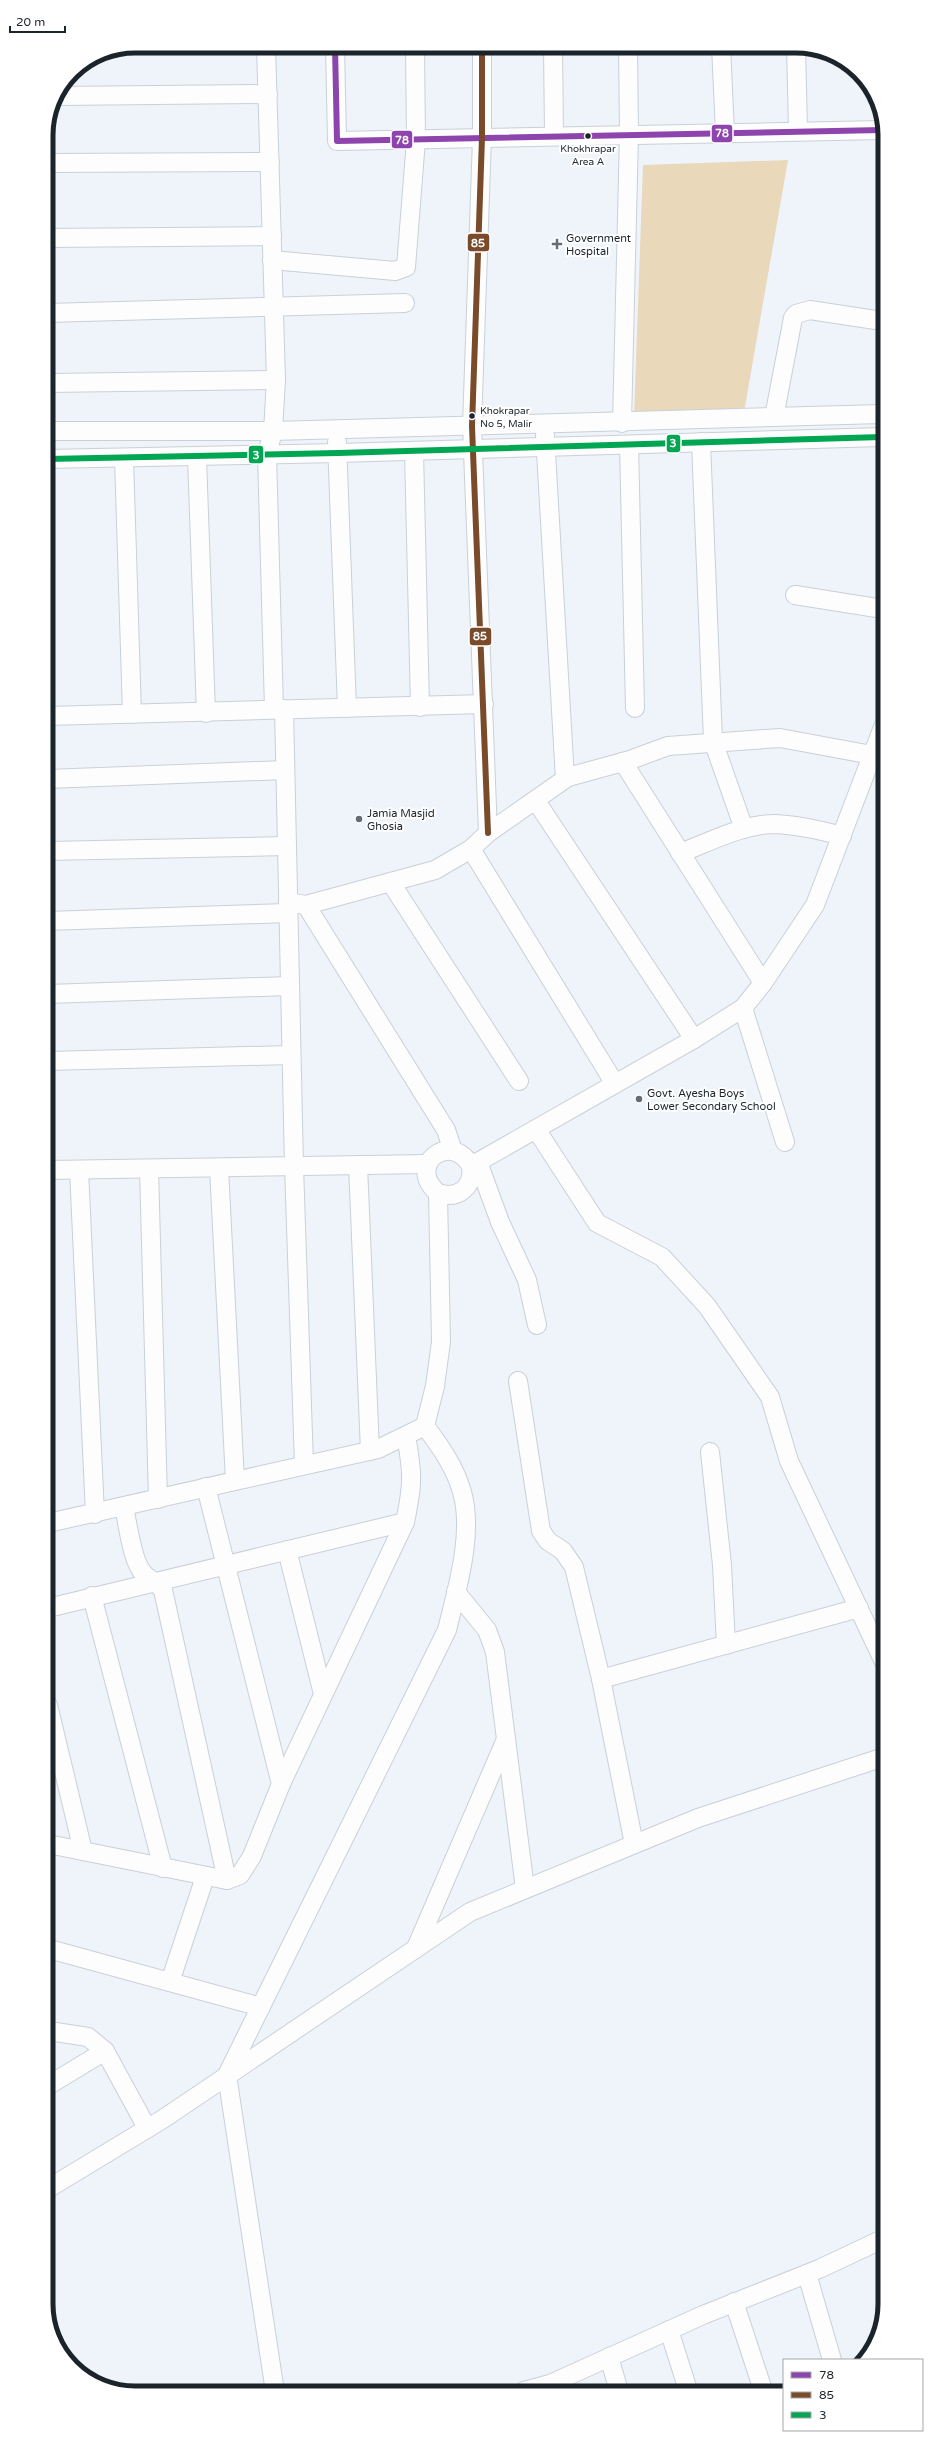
<svg xmlns="http://www.w3.org/2000/svg" width="931" height="2439" viewBox="0 0 931 2439" font-family="'Varela Round',sans-serif">
  <style>
    .green { fill: #e9d8ba }
    .lines { fill: none; stroke-linecap: round; stroke-linejoin: round }
    .minor-casing { stroke: #c9d0d7; stroke-width: 20 }
    .minor { stroke: #fdfdfe; stroke-width: 18 }
    .bus-1-casing { stroke: #fff; stroke-width: 9 }
    .bus-2-casing { stroke: #fff; stroke-width: 9 }
    .bus-3-casing { stroke: #fff; stroke-width: 9 }
    .bus-1 { stroke: #8e44ad; stroke-width: 6 }
    .bus-2 { stroke: #7a4b2a; stroke-width: 6 }
    .bus-3 { stroke: #00a651; stroke-width: 6 }
    .bus-dot { fill: #1b232b; stroke: #fff; stroke-width: 1.5 }
    .poi-dot { fill: #656c73; stroke: #fff; stroke-width: 1.5 }
    .labels { text-anchor: middle; stroke-width: 4; stroke-linejoin: round; paint-order: stroke }
    .bus-label { font-size: 10px; fill: #1b232b; stroke: #fff }
    .poi-label { font-size: 11px; fill: #1b232b; stroke: #fff; text-anchor: start }
    .rim { fill: none; stroke: #1b232b; stroke-width: 5 }
    .line-badge { stroke: #fff; stroke-width: 1.5 }
    .badge-label { font-size: 11px; text-anchor: middle; font-weight: bold; fill: #fff }
  </style>
  <rect width="100%" height="100%" fill="#eff4fa"/>
  <!-- green -->
  <polygon class="green" points="788,160 744,412 634,416 643,165"/>
  <g class="lines">
    <defs>
      <g id="minor">
        <polyline points="266,46 276,380 273,431 267,454 274,709"/>
        <polyline points="335,46 337,141 882,130"/>
        <polyline points="482,46 482,138 472,426 488,833"/>
        <polyline points="553,46 554,136"/>
        <polyline points="721,46 725,133"/>
        <polyline points="796,46 798,131"/>
        <polyline points="56,96 268,94"/>
        <polyline points="46,163 270,162"/>
        <polyline points="46,238 272,236"/>
        <polyline points="272,260 395,271 406,267 416,140 415,46"/>
        <polyline points="46,313 405,303"/>
        <polyline points="47,383 276,380"/>
        <polyline points="774,417 793,318 796,314 810,310 882,321"/>
        <polyline points="622,423 629,135 628,46"/>
        <polyline points="47,431 273,431 882,414"/>
        <polyline points="545,435 565,779"/>
        <polyline points="337,442 347,708"/>
        <polyline points="701,442 713,741 744,829"/>
        <polyline points="629,445 635,708"/>
        <polyline points="414,451 420,707"/>
        <polyline points="197,457 206,713"/>
        <polyline points="124,458 132,714"/>
        <polyline points="47,459 338,453 882,437"/>
        <polyline points="795,595 883,609"/>
        <polyline points="284,709 294,1166 304,1465"/>
        <polyline points="47,716 484,704"/>
        <polyline points="623,762 763,983"/>
        <polyline points="47,779 285,770"/>
        <polyline points="536,801 694,1039"/>
        <polyline points="471,849 615,1084"/>
        <polyline points="47,851 287,846"/>
        <path d="M680,853C710,842 743,824 775,824C798,825 820,830 842,836"/>
        <polyline points="391,883 519,1081"/>
        <polyline points="288,902 306,905 435,870 471,849 488,833 568,777 630,760 668,746 780,738 872,755"/>
        <polyline points="306,905 446,1130 453,1151"/>
        <polyline points="47,921 288,913"/>
        <polyline points="47,994 290,986"/>
        <polyline points="743,1008 785,1142"/>
        <polyline points="47,1061 291,1055"/>
        <polyline points="536,1129 597,1223 662,1257 707,1306 770,1397 789,1461 884,1662"/>
        <polyline points="478,1162 500,1222 527,1280 537,1325"/>
        <polyline points="358,1165 370,1451"/>
        <polyline points="471,1166 694,1039 743,1008 763,983 815,905 883,727"/>
        <polyline points="219,1168 235,1481"/>
        <polyline points="149,1169 158,1499"/>
        <polyline points="48,1170 428,1164"/>
        <polyline points="79,1170 95,1514"/>
        <polyline points="518,1381 541,1531 548,1541 563,1551 574,1567 601,1679 634,1844"/>
        <polyline points="710,1452 722,1565 726,1645"/>
        <polyline points="206,1487 281,1784"/>
        <path d="M124,1507C128,1524 132,1563 144,1574C150,1580 157,1583 163,1590L227,1880"/>
        <path d="M48,1523L378,1449L425,1426L435,1386L441,1342L438,1193C405,1165 451,1130 471,1166C474,1187 458,1200 438,1193"/>
        <polyline points="287,1550 323,1694"/>
        <polyline points="456,1592 487,1630 495,1652 525,1889"/>
        <polyline points="92,1596 163,1868"/>
        <polyline points="48,1608 405,1522"/>
        <polyline points="601,1679 859,1608"/>
        <polyline points="48,1705 83,1851"/>
        <path d="M48,1844L227,1880L240,1875L252,1856L281,1784L405,1522C413,1484 413,1473 406,1436"/>
        <polyline points="416,1948 506,1739"/>
        <polyline points="49,1949 261,2007"/>
        <polyline points="170,1982 205,1877"/>
        <polyline points="49,2031 88,2037 105,2051 147,2128"/>
        <polyline points="49,2085 105,2051"/>
        <polyline points="49,2188 163,2119 470,1912 698,1818 884,1757"/>
        <polyline points="807,2274 832,2360"/>
        <polyline points="734,2302 763,2390"/>
        <polyline points="669,2330 688,2390"/>
        <polyline points="609,2357 619,2391"/>
        <polyline points="524,2391 550,2384 703,2315 819,2269 885,2238"/>
        <path d="M275,2392L227,2075L447,1630C457,1589 474,1533 462,1492C455,1467 440,1446 425,1426"/>
      </g>
    </defs>
    <!-- minor casing -->
    <use href="#minor" class="minor-casing"/>
    <!-- minor -->
    <use href="#minor" class="minor"/>
    <defs>
      <polyline id="bus-1" points="335,46 337,141 882,130"/>
      <polyline id="bus-2" points="482,46 482,138 472,426 488,833"/>
      <polyline id="bus-3" points="47,459 338,453 882,437"/>
    </defs>
    <!-- bus-1 casing -->
    <use href="#bus-1" class="bus-1-casing"/>
    <!-- bus-2 casing -->
    <use href="#bus-2" class="bus-2-casing"/>
    <!-- bus-3 casing -->
    <use href="#bus-3" class="bus-3-casing"/>
    <!-- bus-1 -->
    <use href="#bus-1" class="bus-1"/>
    <!-- bus-2 -->
    <use href="#bus-2" class="bus-2"/>
    <!-- bus-3 -->
    <use href="#bus-3" class="bus-3"/>
  </g>
  <!-- markers -->
  <g class="bus-dot">
    <circle cx="588" cy="136" r="3.5"/>
    <circle cx="472" cy="416" r="3.5"/>
  </g>
  <g class="poi-dot">
    <path d="M555 238h4v4h4v4h-4v4h-4v-4h-4v-4h4z"/>
    <circle cx="359" cy="819" r="4"/>
    <circle cx="639" cy="1099" r="4"/>
  </g>
  <g class="labels">
    <!-- bus labels -->
    <g class="bus-label">
      <text x="588" y="152">Khokhrapar<tspan x="588" dy="13">Area A</tspan></text>
      <text x="480" y="414" text-anchor="start">Khokrapar<tspan x="480" dy="13">No 5, Malir</tspan></text>
    </g>
    <!-- poi labels -->
    <g class="poi-label">
      <text x="566" y="242">Government<tspan x="566" dy="13">Hospital</tspan></text>
      <text x="367" y="817">Jamia Masjid<tspan x="367" dy="13">Ghosia</tspan></text>
      <text x="647" y="1097">Govt. Ayesha Boys<tspan x="647" dy="13">Lower Secondary School</tspan></text>
    </g>
  </g>
  <!-- crop -->
  <path d="M0 0H931V2439H0ZM135 53H796A82 82 0 0 1 878 135V2304A82 82 0 0 1 796 2386H135A82 82 0 0 1 53 2304V135A82 82 0 0 1 135 53Z" fill="#fff" fill-rule="evenodd"/>
  <path class="rim" d="M135 53H796A82 82 0 0 1 878 135V2304A82 82 0 0 1 796 2386H135A82 82 0 0 1 53 2304V135A82 82 0 0 1 135 53Z"/>
  <g class="line-badge">
    <rect x="711" y="124" width="22" height="19" rx="4" fill="#8e44ad"/>
    <rect x="391" y="130" width="22" height="19" rx="4" fill="#8e44ad"/>
    <rect x="467" y="233" width="23" height="19" rx="4" fill="#7a4b2a"/>
    <rect x="666" y="434" width="15" height="19" rx="4" fill="#00a651"/>
    <rect x="248" y="445" width="16" height="19" rx="4" fill="#00a651"/>
    <rect x="469" y="627" width="23" height="19" rx="4" fill="#7a4b2a"/>
  </g>
  <g class="badge-label">
    <text x="722" y="137">78</text>
    <text x="402" y="144">78</text>
    <text x="478" y="247">85</text>
    <text x="673" y="447">3</text>
    <text x="256" y="459">3</text>
    <text x="480" y="640">85</text>
  </g>
  <!-- legend -->
  <rect x="783" y="2359" width="140" height="72" fill="#ffffff" stroke="#a4a7aa"/>
  <rect x="791" y="2372" width="20" height="6" fill="#8e44ad" stroke="#a4a7aa"/>
  <text x="819" y="2379" font-size="12" fill="#1b232b">78</text>
  <rect x="791" y="2392" width="20" height="6" fill="#7a4b2a" stroke="#a4a7aa"/>
  <text x="819" y="2399" font-size="12" fill="#1b232b">85</text>
  <rect x="791" y="2412" width="20" height="6" fill="#00a651" stroke="#a4a7aa"/>
  <text x="819" y="2419" font-size="12" fill="#1b232b">3</text>
  <!-- scale -->
  <path d="M10 26v6h55v-6" fill="none" stroke="#1b232b" stroke-width="2"/>
  <text x="16" y="26" font-size="12" fill="#1b232b" stroke="#ffffff" stroke-width="3" paint-order="stroke">20 m</text>
</svg>
